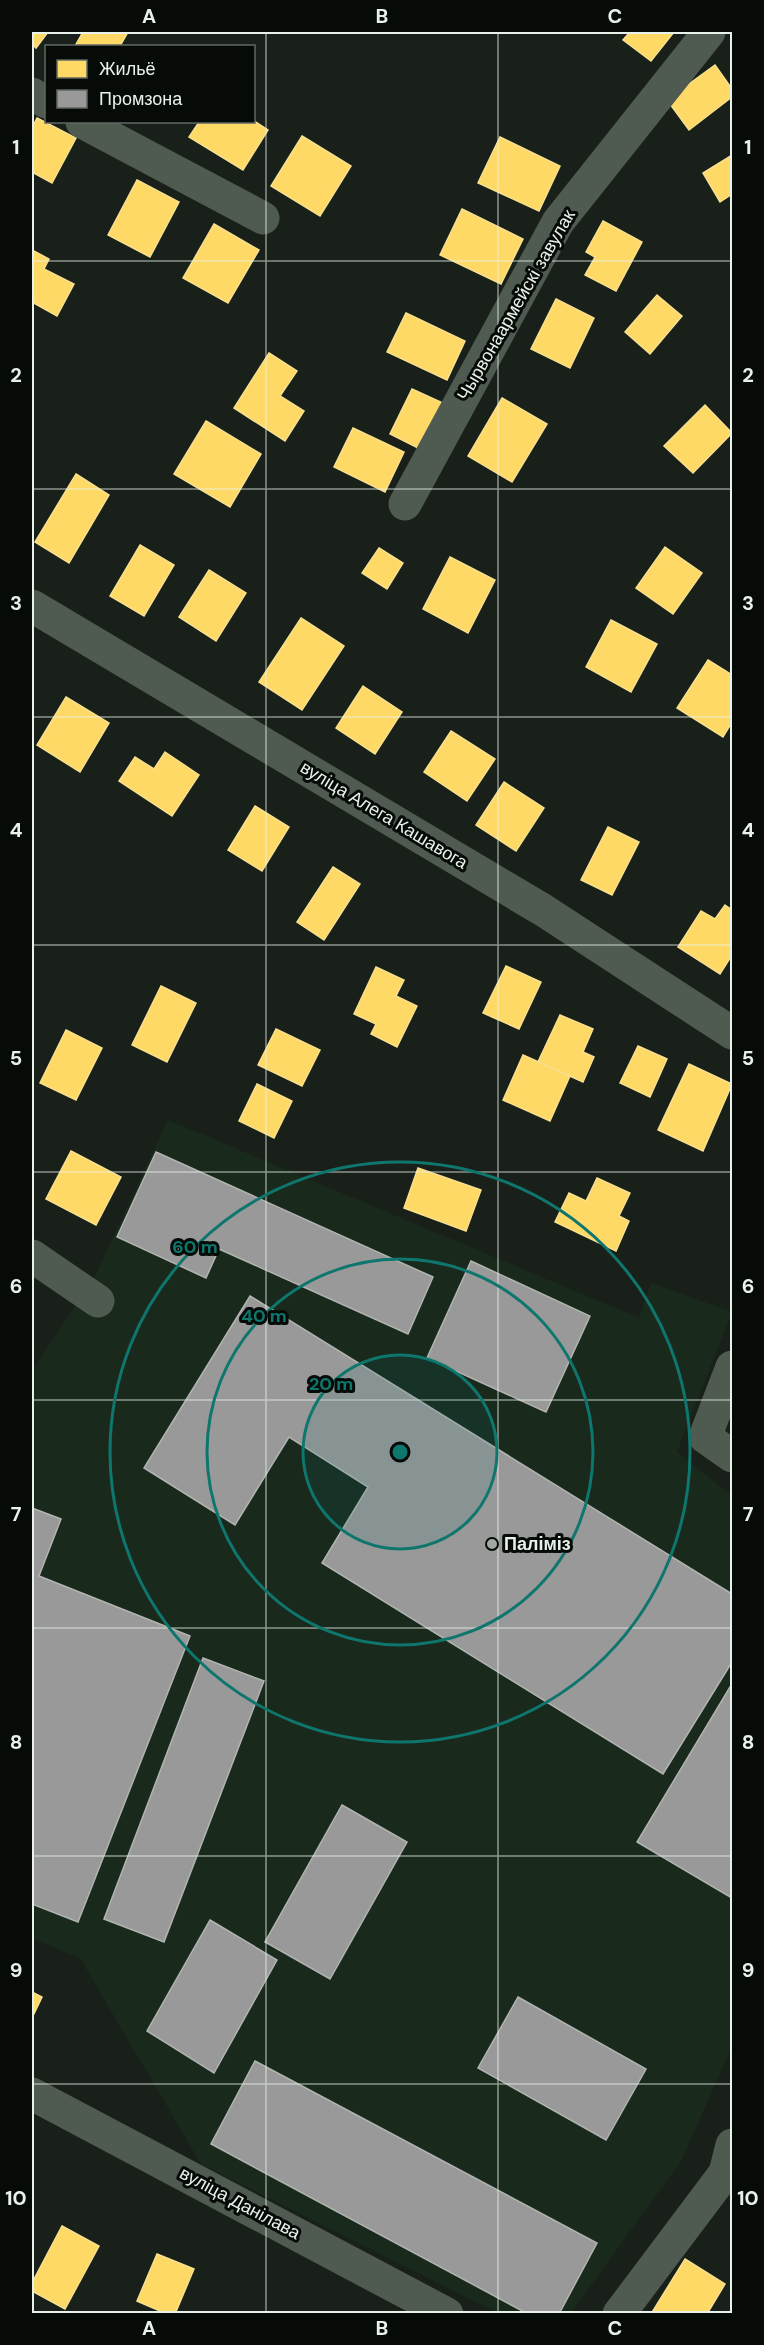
<svg xmlns="http://www.w3.org/2000/svg" width="764" height="2345" viewBox="0 0 764 2345" font-family="'DM Sans',sans-serif">
  <style>
    .built { fill: #192a1d }
    .homes { fill: #ffd966; stroke: #f8e08e; stroke-width: 1.5 }
    .industry { fill: #999; stroke: #b1b4b1; stroke-width: 1.5 }
    .lines { fill: none; stroke-linecap: round; stroke-linejoin: round }
    .minor { stroke: #4f5a50; stroke-width: 33 }
    .grid { fill: none; stroke: #e9f2ea; stroke-width: 1.5; stroke-opacity: 0.55 }
    .ring { fill: none; stroke: #0f766e; stroke-width: 3 }
    .poi-dot { fill: #a0a8a1; stroke: #060b07; stroke-width: 2 }
    .labels { text-anchor: middle; stroke-width: 6; stroke-linejoin: round; paint-order: stroke }
    .street-label { font-size: 18px; fill: #e9f2ea; stroke: #060b07 }
    .poi-label { font-size: 18px; font-weight: bold; fill: #e9f2ea; stroke: #060b07; text-anchor: start }
    .centre { fill: #0f766e; stroke: #060b07; stroke-width: 3 }
    .ring-label { font-size: 18px; text-anchor: middle; font-weight: bold; fill: #0f766e; stroke: #060b07; stroke-width: 6; stroke-linejoin: round; paint-order: stroke }
    .neatline { fill: none; stroke: #e9f2ea; stroke-width: 2 }
    .grid-label { font-size: 20px; text-anchor: middle; font-weight: bold; fill: #e9f2ea }
  </style>
  <rect width="100%" height="100%" fill="#19201a"/>
  <!-- built -->
  <polygon class="built" points="168,1120 639,1318 651,1283 732,1312 677,1452 732,1496 732,2047 681,2161 571,2313 498,2313 201,2164 80,1958 32,1938 32,1371 95,1276"/>
  <!-- homes -->
  <g class="homes">
    <polygon points="32,32 48,32 36,48 32,44"/>
    <polygon points="83,32 128,32 120,46 75,46"/>
    <polygon points="630,32 674,32 651,61 623,40"/>
    <polygon points="715,65 732,89 732,97 689,130 667,100"/>
    <polygon points="37,118 76,138 52,183 32,172 32,128"/>
    <polygon points="254,121 268,130 243,170 189,137 199,122"/>
    <polygon points="302,136 351,166 320,216 271,186"/>
    <polygon points="500,137 560,166 539,211 478,183"/>
    <polygon points="732,155 732,194 720,202 703,173"/>
    <polygon points="137,180 179,202 150,257 108,235"/>
    <polygon points="462,209 523,239 501,284 440,255"/>
    <polygon points="603,221 642,242 616,291 585,275 595,257 586,252"/>
    <polygon points="214,224 259,250 228,303 183,278"/>
    <polygon points="32,250 49,259 44,269 74,284 57,316 32,302"/>
    <polygon points="657,295 682,316 650,354 625,332"/>
    <polygon points="556,299 594,318 570,368 531,349"/>
    <polygon points="406,313 465,341 447,380 387,352"/>
    <polygon points="269,353 297,371 280,396 304,411 285,441 234,408"/>
    <polygon points="412,389 443,403 420,449 390,434"/>
    <polygon points="502,398 547,424 512,482 468,456"/>
    <polygon points="705,405 732,433 693,473 664,446"/>
    <polygon points="206,421 261,454 230,507 174,474"/>
    <polygon points="353,428 404,452 385,492 334,467"/>
    <polygon points="76,474 109,495 69,563 35,542"/>
    <polygon points="140,545 174,565 144,616 110,596"/>
    <polygon points="665,547 702,573 673,614 636,588"/>
    <polygon points="379,548 403,563 387,589 362,573"/>
    <polygon points="450,557 495,580 468,633 423,609"/>
    <polygon points="209,570 246,593 216,641 179,617"/>
    <polygon points="301,618 344,646 302,710 259,682"/>
    <polygon points="611,620 657,644 631,692 586,667"/>
    <polygon points="708,660 732,675 732,722 723,737 677,708"/>
    <polygon points="363,686 402,712 375,754 336,728"/>
    <polygon points="66,697 109,723 80,772 37,745"/>
    <polygon points="451,731 495,759 467,801 424,772"/>
    <polygon points="165,752 199,775 172,816 119,781 135,757 154,769"/>
    <polygon points="504,782 544,808 516,851 476,825"/>
    <polygon points="255,806 289,827 262,871 228,850"/>
    <polygon points="608,827 639,842 612,895 581,880"/>
    <polygon points="333,867 360,884 324,940 297,922"/>
    <polygon points="725,905 732,910 732,955 720,974 678,947 701,911 715,919"/>
    <polygon points="506,966 541,982 519,1029 483,1013"/>
    <polygon points="376,967 404,980 396,996 417,1006 397,1047 371,1034 376,1024 354,1014"/>
    <polygon points="161,986 196,1003 167,1062 132,1045"/>
    <polygon points="560,1015 593,1029 583,1052 594,1057 583,1082 538,1062"/>
    <polygon points="276,1029 320,1050 302,1086 258,1065"/>
    <polygon points="66,1030 102,1048 76,1100 40,1083"/>
    <polygon points="638,1046 667,1059 650,1097 620,1083"/>
    <polygon points="523,1055 570,1076 550,1121 503,1100"/>
    <polygon points="689,1064 732,1084 703,1151 658,1130"/>
    <polygon points="257,1084 292,1101 274,1138 239,1121"/>
    <polygon points="71,1151 121,1177 96,1225 46,1199"/>
    <polygon points="418,1168 481,1190 466,1231 404,1208"/>
    <polygon points="597,1178 630,1193 619,1216 629,1221 616,1251 555,1222 569,1193 586,1201"/>
    <polygon points="32,1992 42,1997 32,2018"/>
    <polygon points="62,2226 99,2246 65,2309 32,2291 32,2283"/>
    <polygon points="157,2254 194,2269 175,2314 167,2314 137,2301"/>
    <polygon points="685,2259 725,2284 707,2314 651,2314"/>
  </g>
  <!-- industry -->
  <g class="industry">
    <polygon points="156,1152 433,1277 408,1334 219,1249 206,1278 117,1237"/>
    <polygon points="471,1261 590,1316 546,1412 427,1358"/>
    <polygon points="250,1296 732,1594 732,1662 663,1774 322,1563 368,1487 289,1437 235,1525 144,1468"/>
    <polygon points="32,1508 61,1519 39,1576 190,1636 78,1922 32,1904"/>
    <polygon points="203,1658 264,1681 164,1942 104,1919"/>
    <polygon points="730,1687 732,1688 732,1892 730,1897 637,1842"/>
    <polygon points="342,1805 407,1842 330,1979 265,1942"/>
    <polygon points="210,1920 277,1960 214,2073 147,2031"/>
    <polygon points="518,1997 646,2069 606,2140 478,2068"/>
    <polygon points="255,2061 597,2243 559,2314 528,2314 211,2144"/>
  </g>
  <g class="lines">
    <!-- minor -->
    <g class="minor">
      <polyline points="32,94 46,102"/>
      <polyline points="82,122 263,218"/>
      <polyline points="405,504 558,222 709,32"/>
      <polyline points="32,606 543,910 732,1033"/>
      <polyline points="32,1256 98,1301"/>
      <polyline points="732,1367 705,1437 732,1456"/>
      <polyline points="32,2094 447,2314"/>
      <polyline points="619,2314 725,2173 732,2145"/>
    </g>
  </g>
  <!-- grid -->
  <path class="grid" d="M266,32V2314M498,32V2314M32,261H732M32,489H732M32,717H732M32,945H732M32,1172H732M32,1400H732M32,1628H732M32,1856H732M32,2084H732"/>
  <!-- distance rings -->
  <circle cx="400" cy="1452" r="97" fill="#0f766e" fill-opacity=".12"/>
  <g class="ring">
    <circle cx="400" cy="1452" r="97"/>
    <circle cx="400" cy="1452" r="193"/>
    <circle cx="400" cy="1452" r="290"/>
  </g>
  <!-- markers -->
  <circle class="poi-dot" cx="492" cy="1544" r="6"/>
  <g class="labels">
    <!-- street labels -->
    <g class="street-label">
      <text transform="translate(516 305) rotate(-60)" y="6">Чырвонаармейскі завулак</text>
      <text transform="translate(384 815) rotate(31)" y="6">вуліца Алега Кашавога</text>
      <text transform="translate(240 2203) rotate(28)" y="6">вуліца Данілава</text>
    </g>
    <!-- poi labels -->
    <g class="poi-label">
      <text x="504" y="1550">Паліміз</text>
    </g>
  </g>
  <circle cx="400" cy="1452" r="9" class="centre"/>
  <g class="ring-label">
    <text x="195" y="1253">60 m</text>
    <text x="264" y="1322">40 m</text>
    <text x="331" y="1390">20 m</text>
  </g>
  <!-- border -->
  <rect width="764" height="2345" fill="none" stroke="#060b07" stroke-width="66"/>
  <!-- legend -->
  <rect x="45" y="45" width="210" height="78" fill="#060b07" stroke="#616762" stroke-width="1.5"/>
  <rect x="57" y="60" width="30" height="18" fill="#ffd966" stroke="#616762" stroke-width="1.5"/>
  <text x="99" y="75" font-size="18" fill="#e9f2ea">Жильё</text>
  <rect x="57" y="90" width="30" height="18" fill="#999999" stroke="#616762" stroke-width="1.5"/>
  <text x="99" y="105" font-size="18" fill="#e9f2ea">Промзона</text>
  <rect x="33" y="33" width="698" height="2279" class="neatline"/>
  <g class="grid-label">
    <text x="149" y="23">A</text>
    <text x="382" y="23">B</text>
    <text x="615" y="23">C</text>
    <text x="16" y="154">1</text>
    <text x="748" y="154">1</text>
    <text x="16" y="382">2</text>
    <text x="748" y="382">2</text>
    <text x="16" y="610">3</text>
    <text x="748" y="610">3</text>
    <text x="16" y="837">4</text>
    <text x="748" y="837">4</text>
    <text x="16" y="1065">5</text>
    <text x="748" y="1065">5</text>
    <text x="16" y="1293">6</text>
    <text x="748" y="1293">6</text>
    <text x="16" y="1521">7</text>
    <text x="748" y="1521">7</text>
    <text x="16" y="1749">8</text>
    <text x="748" y="1749">8</text>
    <text x="16" y="1977">9</text>
    <text x="748" y="1977">9</text>
    <text x="16" y="2205">10</text>
    <text x="748" y="2205">10</text>
    <text x="149" y="2335">A</text>
    <text x="382" y="2335">B</text>
    <text x="615" y="2335">C</text>
  </g>
</svg>
